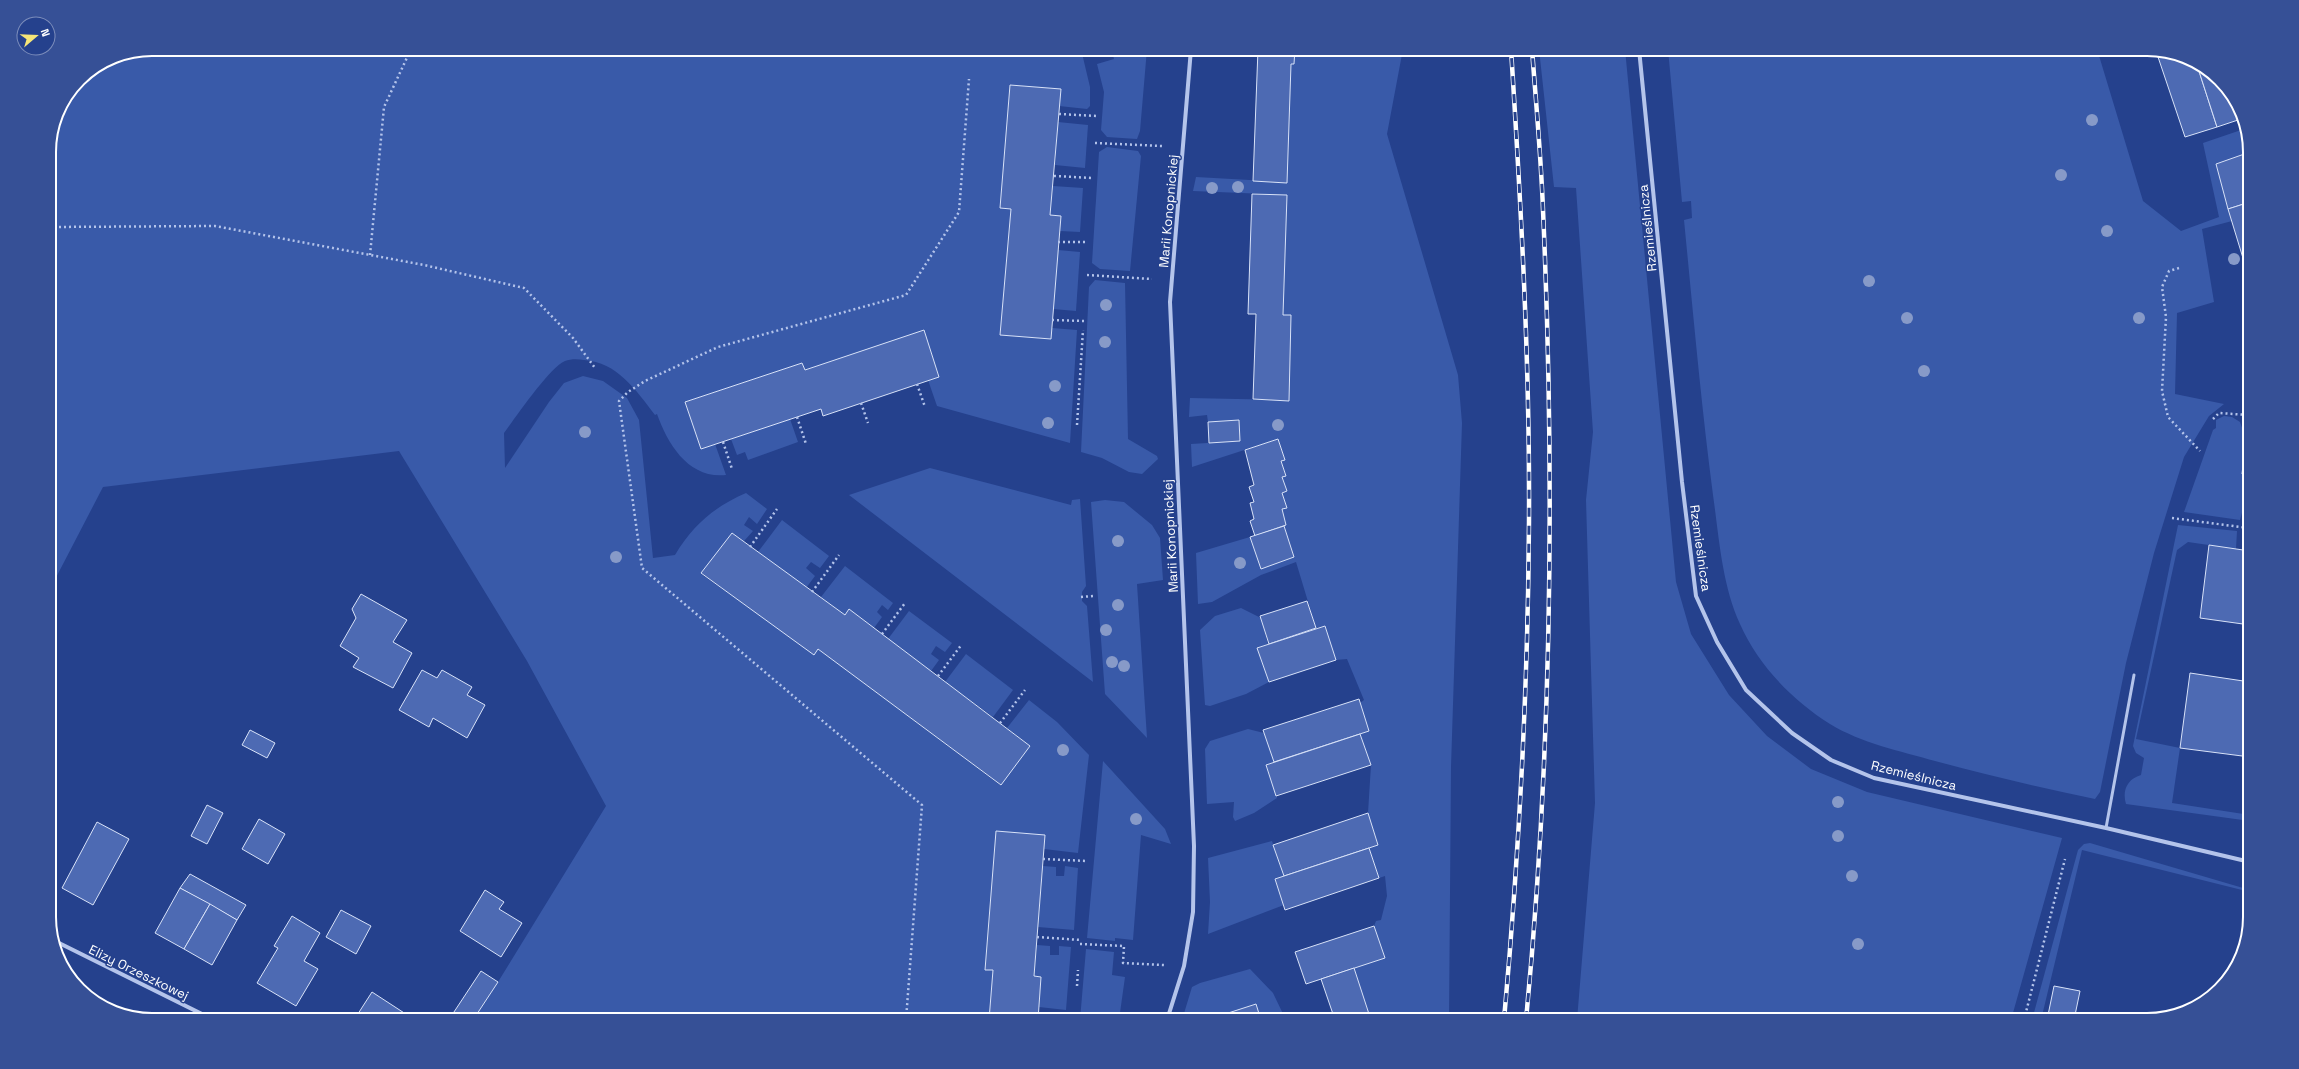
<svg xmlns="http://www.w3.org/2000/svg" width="2299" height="1069" viewBox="0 0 2299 1069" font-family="'Space Grotesk',sans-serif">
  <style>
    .green { fill: #395aa9 }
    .building { fill: #4d6ab3; stroke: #d8e2f8 }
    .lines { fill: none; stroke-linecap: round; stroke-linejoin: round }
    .path { stroke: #b4c4eb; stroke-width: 2.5; stroke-dasharray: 2 3; stroke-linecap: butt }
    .lane { stroke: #b4c4eb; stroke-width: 3 }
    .street { stroke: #b4c4eb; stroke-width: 4 }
    .rail-casing { stroke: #fff; stroke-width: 4.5 }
    .rail { stroke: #25418d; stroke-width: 3; stroke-dasharray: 9; stroke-linecap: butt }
    .tree { fill: #879ac8 }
    .labels { text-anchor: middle; stroke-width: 3; stroke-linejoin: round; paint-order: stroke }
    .street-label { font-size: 13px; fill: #fff; stroke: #25418d }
    .rim { fill: none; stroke: #fff; stroke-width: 2 }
  </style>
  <rect width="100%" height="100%" fill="#25418d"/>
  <!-- green -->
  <g class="green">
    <path d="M152,49H1081L1090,87V106L1087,109L1059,106L1060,89L1010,85L1000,208L1011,209L1000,335L1050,339L1052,328L1077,330L1070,443L937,406L928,380L939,376L924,331L805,370L802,363L685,402L701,449L715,444L726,475C689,479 668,445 657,414L655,415C636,390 617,362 584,360C578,359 570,359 565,361C549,368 516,417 504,433L505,468L549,402L564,383L583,376L603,381L627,398L639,420L653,558L675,555C693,525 714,507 746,493L767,509L757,524L749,517L744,525L753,531L744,541L732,533L701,574L814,654L818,649L1000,785L1030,746L1007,728L1029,700L1057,722L1089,755L1078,853L1044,849L1045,836L996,831L985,969L993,970L989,1020H516L507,1014L502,1020H473L498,982L606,806L527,661L399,451L103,487L49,591V145L59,106L79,79L113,57Z"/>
    <polygon points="1111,49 1147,49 1140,131 1137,139 1107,137 1101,130 1104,92 1097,64 1114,59"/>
    <polygon points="1295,49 1403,49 1387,134 1458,375 1462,423 1451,767 1449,1020 1363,1020 1362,1016 1369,1014 1354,968 1385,958 1374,926 1376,921 1381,920 1387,896 1385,876 1379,878 1369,848 1378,844 1368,813 1371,765 1360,734 1369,731 1360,703 1364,700 1347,659 1336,660 1325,626 1316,628 1296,562 1261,575 1212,602 1198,604 1196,553 1250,537 1261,568 1294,557 1284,526 1286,525 1282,509 1287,508 1282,493 1287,491 1282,477 1286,475 1281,461 1285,460 1278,439 1192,467 1191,444 1240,441 1239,420 1208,422 1207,415 1189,417 1190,398 1289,400 1291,315 1283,315 1287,195 1193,191 1196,177 1287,182 1291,64 1294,64"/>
    <polygon points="1539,49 1625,49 1676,582 1691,634 1729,695 1767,736 1811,769 1867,792 2062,838 2011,1020 1577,1020 1595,803 1586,500 1593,432 1576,188 1554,187"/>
    <path d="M1668,49H2097L2143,201L2181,231L2219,217L2203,143L2244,129L2250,152L2216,164L2232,221L2202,229L2214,302L2177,313L2175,394L2224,404L2209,416L2184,457L2154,553L2126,663L2100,792L2095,799C2041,788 1988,775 1935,761C1900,751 1861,743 1830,724C1792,700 1758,665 1740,624C1722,585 1719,537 1713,495C1701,403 1693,312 1684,220L1692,218L1691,201L1682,202Z"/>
    <polygon points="1058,122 1088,125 1085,168 1055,165"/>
    <polygon points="1107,147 1138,151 1141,156 1130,271 1100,269 1092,263 1099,152"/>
    <polygon points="1053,186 1083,188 1080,232 1060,231 1061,216 1050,215"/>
    <polygon points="1058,250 1080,252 1076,311 1053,309"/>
    <polygon points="1095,280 1125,283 1128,439 1157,456 1158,459 1142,474 1129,472 1102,458 1081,452 1089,287"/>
    <polygon points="2224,416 2232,417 2240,422 2246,439 2242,473 2250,479 2250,483 2240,520 2184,512 2213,430 2216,428 2216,420"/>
    <polygon points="790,419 798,442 748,460 745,452 737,455 731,439"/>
    <polygon points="930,468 1071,505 1072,500 1080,499 1086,586 1082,592 1082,601 1087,606 1093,682 849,495"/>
    <polygon points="1105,500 1124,502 1152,525 1160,538 1163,580 1137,584 1147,738 1105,694 1091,502"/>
    <polygon points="782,520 829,556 820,568 811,562 806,568 815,576 806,588 758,552"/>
    <path d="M2178,525L2237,531L2236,549L2188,542L2177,550L2136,739L2180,748L2172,803L2250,815V821L2126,804C2122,791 2127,779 2141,775L2144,758L2136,753L2133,746Z"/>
    <polygon points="845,566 893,603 888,610 882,605 877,612 882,617 874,628 849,609 845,615 821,597"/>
    <polygon points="1241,608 1261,618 1268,644 1257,648 1269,682 1246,694 1210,706 1205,705 1200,630 1215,616"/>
    <polygon points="909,611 952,643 945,652 936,646 931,654 939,660 931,671 888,639"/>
    <polygon points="966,654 1013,690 993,717 945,682"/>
    <polygon points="1248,729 1264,733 1274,762 1266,766 1277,798 1254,813 1235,821 1233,817 1234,802 1207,804 1205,749 1210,741"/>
    <polygon points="1103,761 1165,829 1171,844 1141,835 1133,940 1115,938 1115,941 1087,938"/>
    <polygon points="1272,841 1284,876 1275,880 1284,905 1208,934 1210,902 1208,858"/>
    <polygon points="2090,843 2250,890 2250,892 2082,850 2041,1020 2032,1020 2078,850 2084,844"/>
    <polygon points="1043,866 1056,867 1056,876 1064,876 1065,866 1078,868 1074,930 1038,927"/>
    <polygon points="1037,945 1050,946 1050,955 1059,955 1059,946 1071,947 1066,1010 1039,1007 1041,977 1034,976"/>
    <polygon points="1086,949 1114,952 1112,975 1125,977 1119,1020 1080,1020"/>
    <polygon points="1250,969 1273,993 1286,1020 1261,1020 1255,1004 1209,1020 1182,1020 1192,987 1200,983"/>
  </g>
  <!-- building -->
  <g class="building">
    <polygon points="1258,49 1295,49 1294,64 1291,64 1287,183 1253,181"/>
    <polygon points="2156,51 2187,57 2197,65 2217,127 2185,137"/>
    <polygon points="2197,65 2233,94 2241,119 2217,127"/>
    <polygon points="1010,85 1061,89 1050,215 1061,216 1051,339 1000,335 1011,209 1000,208"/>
    <polygon points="2250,152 2250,202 2228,209 2216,164"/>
    <polygon points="1252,194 1287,195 1283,315 1291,315 1289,401 1253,399 1256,314 1248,314"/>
    <polygon points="2250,202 2250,281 2228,209"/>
    <polygon points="924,330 939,377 823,416 821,409 701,449 685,402 802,363 805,370"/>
    <polygon points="1239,420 1240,441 1209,443 1208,422"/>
    <polygon points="2250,435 2250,479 2242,474 2246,439"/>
    <polygon points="1278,439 1285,460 1281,461 1286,476 1282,477 1287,491 1282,493 1287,508 1282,509 1286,525 1255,536 1250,521 1254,519 1250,503 1254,502 1249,487 1254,485 1245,450"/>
    <polygon points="1284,526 1294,557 1261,569 1250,537"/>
    <polygon points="732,533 845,615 849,609 1030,746 1001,785 818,649 814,655 701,573"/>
    <polygon points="2209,545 2250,551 2250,625 2200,618"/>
    <polygon points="361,594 407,620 393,642 412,653 393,688 353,667 359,658 340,646 356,618 352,609"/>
    <polygon points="1307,601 1316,628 1269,644 1260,616"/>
    <polygon points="1325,626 1336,660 1269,682 1257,648"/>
    <polygon points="422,670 437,678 442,670 472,687 467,695 485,705 467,738 433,718 429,727 399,710"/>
    <polygon points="2190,673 2250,682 2250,757 2180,748"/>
    <polygon points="1359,699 1369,731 1274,762 1263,730"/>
    <polygon points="250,730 275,743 267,758 242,745"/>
    <polygon points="1360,734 1371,765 1276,796 1266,765"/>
    <polygon points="207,805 223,813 207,844 191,836"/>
    <polygon points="1368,813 1378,845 1284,876 1273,845"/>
    <polygon points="259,819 285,834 268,864 242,849"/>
    <polygon points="97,822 129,839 93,905 62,888"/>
    <polygon points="996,831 1045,835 1034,976 1041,977 1038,1020 989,1020 993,970 985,970"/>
    <polygon points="1369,848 1379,878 1285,910 1275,879"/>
    <polygon points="190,874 246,905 237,920 180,888"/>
    <polygon points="180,888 210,904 184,949 155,933"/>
    <polygon points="485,890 504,902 499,909 522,923 501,957 460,931"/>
    <polygon points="210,904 237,920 212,965 184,949"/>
    <polygon points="341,910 371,926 356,954 326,937"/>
    <polygon points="292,916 320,933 304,961 318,969 296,1006 257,983 278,948 274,946"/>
    <polygon points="1374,926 1385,958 1306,984 1295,952"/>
    <polygon points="1354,968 1369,1014 1351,1020 1335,1020 1321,979"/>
    <polygon points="481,971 498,982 473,1020 454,1020 450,1018"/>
    <polygon points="2054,986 2080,991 2074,1020 2047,1020"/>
    <polygon points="372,992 415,1020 354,1020"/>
    <polygon points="1256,1004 1261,1020 1224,1020 1222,1015"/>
    <polygon points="507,1014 516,1020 502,1020"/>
  </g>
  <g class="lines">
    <!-- path -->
    <g class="path">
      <polyline points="1059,114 1097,116"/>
      <polyline points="1095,143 1162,146"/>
      <polyline points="1054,176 1093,178"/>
      <polyline points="49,227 215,226 424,265 524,288 573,338 595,368"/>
      <polyline points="1058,242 1088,242"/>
      <polyline points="370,255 384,107 411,49"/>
      <polyline points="2179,268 2169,271 2162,287 2166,317 2162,391 2168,417 2200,451"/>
      <polyline points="1087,275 1152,279"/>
      <polyline points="1052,320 1084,321"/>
      <polyline points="917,384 925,407"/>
      <polyline points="861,403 868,423"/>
      <polyline points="797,417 806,444"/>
      <polyline points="2213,419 2219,413 2248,415 2250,414"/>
      <polyline points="1077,425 1083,330"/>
      <polyline points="723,442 732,469"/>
      <polyline points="2172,518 2248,528"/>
      <polyline points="750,547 777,509"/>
      <polyline points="812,592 839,555"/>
      <polyline points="1081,597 1093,596"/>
      <polyline points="882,634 905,603"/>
      <polyline points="938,676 962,644"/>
      <polyline points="1000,723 1025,690"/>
      <polyline points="1043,859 1087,861"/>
      <polyline points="1037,937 1081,940"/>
      <polyline points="1080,944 1124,946 1123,963 1164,965"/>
      <polyline points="1077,986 1078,970"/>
      <polyline points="1038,1017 1075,1018"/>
      <polyline points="906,1020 922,805 642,568 619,401 628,392 645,381 718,347 906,295 959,212 969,79"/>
      <polyline points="2024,1020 2065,859"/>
    </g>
    <!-- lane -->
    <polyline class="lane" points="2106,828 2134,675"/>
    <!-- street -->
    <g class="street">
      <polyline points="1639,49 1682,482 1696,596 1717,642 1746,690 1792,733 1831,760 1874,778 2106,828 2250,862"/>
      <polyline points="55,941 214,1020"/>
      <polyline points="1167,1020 1184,966 1193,912 1194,846 1170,302 1191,49"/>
    </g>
    <defs>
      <g id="rail">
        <path d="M1504,1020C1519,854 1528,689 1529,522C1530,365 1521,206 1511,49"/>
        <path d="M1526,1020C1552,751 1555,480 1543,210C1541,156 1536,103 1532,49"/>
      </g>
    </defs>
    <!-- rail casing -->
    <use href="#rail" class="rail-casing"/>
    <!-- rail -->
    <use href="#rail" class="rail"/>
  </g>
  <!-- trees -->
  <g class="tree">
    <circle cx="2092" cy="120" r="6"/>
    <circle cx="2061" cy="175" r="6"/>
    <circle cx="1238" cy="187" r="6"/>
    <circle cx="1212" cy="188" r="6"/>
    <circle cx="2107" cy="231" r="6"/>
    <circle cx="2234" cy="259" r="6"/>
    <circle cx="1869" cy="281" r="6"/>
    <circle cx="1106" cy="305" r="6"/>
    <circle cx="1907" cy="318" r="6"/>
    <circle cx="2139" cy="318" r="6"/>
    <circle cx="1105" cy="342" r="6"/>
    <circle cx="1924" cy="371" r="6"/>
    <circle cx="1055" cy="386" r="6"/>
    <circle cx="1048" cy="423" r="6"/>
    <circle cx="1278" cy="425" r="6"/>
    <circle cx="585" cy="432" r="6"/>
    <circle cx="1118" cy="541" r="6"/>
    <circle cx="616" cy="557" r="6"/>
    <circle cx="1240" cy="563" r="6"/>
    <circle cx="1118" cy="605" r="6"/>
    <circle cx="1106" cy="630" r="6"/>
    <circle cx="1112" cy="662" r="6"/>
    <circle cx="1124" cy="666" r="6"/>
    <circle cx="1063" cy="750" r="6"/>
    <circle cx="1838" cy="802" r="6"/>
    <circle cx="1136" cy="819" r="6"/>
    <circle cx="1838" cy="836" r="6"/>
    <circle cx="1852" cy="876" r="6"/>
    <circle cx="1858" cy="944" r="6"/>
  </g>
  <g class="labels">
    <!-- street labels -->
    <g class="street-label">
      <text transform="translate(1168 211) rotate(-85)" y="5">Marii Konopnickiej</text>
      <text transform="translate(1647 228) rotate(-96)" y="5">Rzemieślnicza</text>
      <text transform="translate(1170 536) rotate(-93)" y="5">Marii Konopnickiej</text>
      <text transform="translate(1701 548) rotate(82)" y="5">Rzemieślnicza</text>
      <text transform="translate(1914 775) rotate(14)" y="5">Rzemieślnicza</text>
      <text transform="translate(139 972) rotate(26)" y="5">Elizy Orzeszkowej</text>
    </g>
  </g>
  <!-- crop -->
  <path d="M0 0H2299V1069H0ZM152 56H2147A96 96 0 0 1 2243 152V917A96 96 0 0 1 2147 1013H152A96 96 0 0 1 56 917V152A96 96 0 0 1 152 56Z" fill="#365096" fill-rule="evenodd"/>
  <path class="rim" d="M152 56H2147A96 96 0 0 1 2243 152V917A96 96 0 0 1 2147 1013H152A96 96 0 0 1 56 917V152A96 96 0 0 1 152 56Z"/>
  <!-- north arrow -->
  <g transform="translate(36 36) rotate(71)"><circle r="19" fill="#25418d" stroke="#7c8dbb"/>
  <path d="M0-3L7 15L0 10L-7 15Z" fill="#f5e578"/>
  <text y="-6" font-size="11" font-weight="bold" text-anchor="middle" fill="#ffffff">N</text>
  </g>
</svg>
